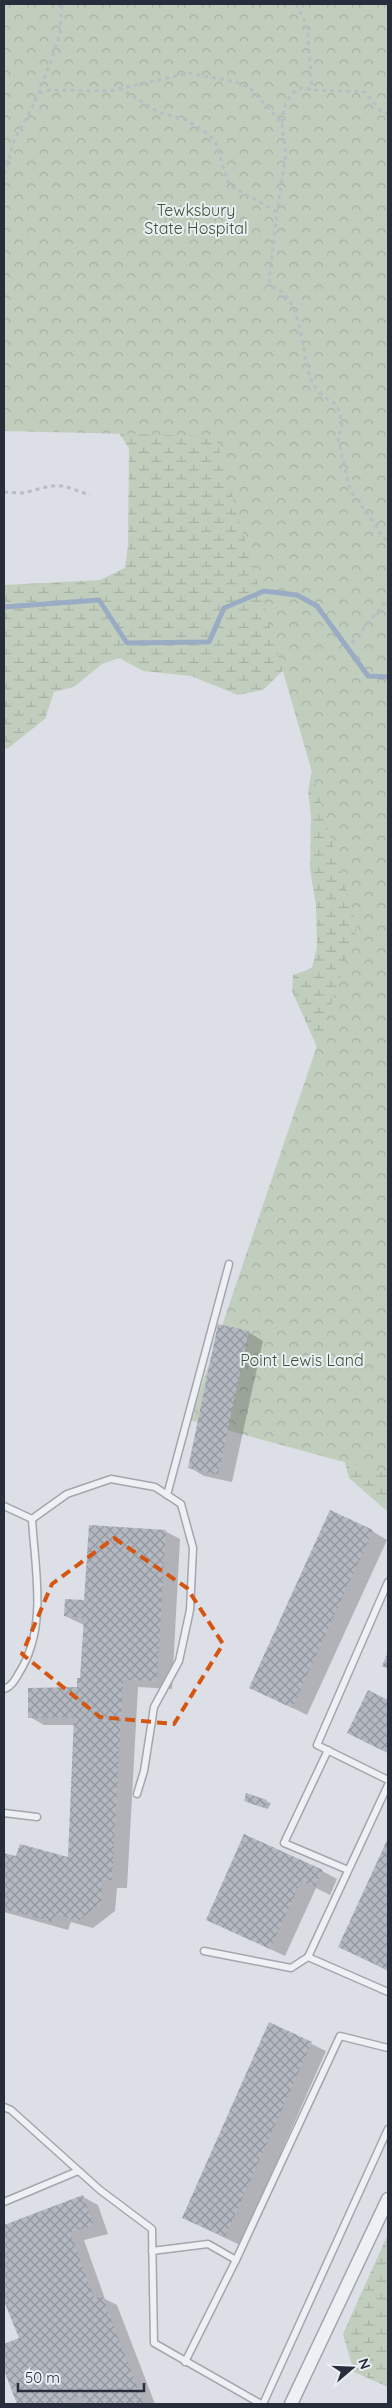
<svg xmlns="http://www.w3.org/2000/svg" width="392" height="2408" viewBox="0 0 392 2408" font-family="Quicksand,sans-serif">
  <style>
    .wetland { fill: url(#wetland-marsh) }
    .park { fill: url(#park-crowns) }
    .shadow { fill: #0003 }
    .lines { fill: none; stroke-linecap: round; stroke-linejoin: round }
    .stream { stroke: #99acc3; stroke-width: 5 }
    .building { fill: url(#building-cross-hatch) }
    .lane-casing { stroke: #a2a6ae; stroke-width: 9 }
    .street-casing { stroke: #a2a6ae; stroke-width: 15 }
    .path { stroke: #babdc4; stroke-width: 3; stroke-dasharray: 4 4; stroke-linecap: butt }
    .lane { stroke: #eef0f4; stroke-width: 6 }
    .street { stroke: #eef0f4; stroke-width: 12 }
    .marked { fill: none; stroke: #d55511; stroke-width: 4; stroke-dasharray: 10 6; stroke-linejoin: round }
    .labels { text-anchor: middle; stroke-width: 4; stroke-linejoin: round; paint-order: stroke }
    .park-label { font-size: 16px; fill: #3a5535; stroke: #ebeef3 }
  </style>
  <defs>
    <pattern id="wetland-marsh" width="20" height="14" patternUnits="userSpaceOnUse" patternTransform="scale(1.25)"><rect width="20" height="14" fill="#c1cebe"/><path d="M1 5h8M5 5V1M11 12h8M15 12V8" fill="none" stroke="#a6b1a4"/></pattern>
    <pattern id="park-crowns" width="20" height="18" patternUnits="userSpaceOnUse" patternTransform="scale(1.25)"><rect width="20" height="18" fill="#c1cebe"/><path d="M2 6a3 3 0 1 1 6 0M12 15a3 3 0 1 1 6 0" fill="none" stroke="#a6b1a4"/></pattern>
    <pattern id="building-cross-hatch" width="8" height="8" patternUnits="userSpaceOnUse" patternTransform="scale(1.25)"><rect width="8" height="8" fill="#b4b8c1"/><path d="M0 0l8 8M0 8l8-8" fill="none" stroke="#92969e"/></pattern>
  </defs>
  <rect width="100%" height="100%" fill="#dcdfe5"/>
  <!-- wetland -->
  <g class="wetland">
    <polygon points="61,218 388,659 388,1512 349,1478 331,1409 317,1047 292,991 293,975 312,968 317,947 316,906 310,869 311,815 308,792 315,752 297,657 263,690 238,695 191,676 143,671 119,658 102,664 74,687 54,692 45,719 7,749 4,748 4,585 100,580 125,568 128,546 129,448 89,389"/>
    <polygon points="388,2234 388,2387 354,2372 343,2334"/>
  </g>
  <!-- park -->
  <polygon class="park" points="4,4 388,4 388,1474 190,1420 357,928 215,436 4,431"/>
  <!-- shadow -->
  <g class="shadow">
    <polygon points="248,1332 263,1341 232,1482 204,1476 189,1467"/>
    <polygon points="165,1531 180,1539 172,1689 138,1687 127,1888 117,1888 115,1911 93,1928 71,1922 68,1930 4,1912 4,1854 17,1858 69,1859 75,1725 44,1725 30,1717 78,1689 81,1680 84,1625 65,1616 86,1601"/>
    <polygon points="372,1531 387,1540 307,1715 251,1687"/>
    <polygon points="369,1692 388,1702 388,1753 363,1741"/>
    <polygon points="247,1794 271,1803 268,1809 249,1803"/>
    <polygon points="388,1841 388,1971 340,1947"/>
    <polygon points="322,1871 337,1879 330,1895 316,1888 285,1956 208,1920"/>
    <polygon points="270,2024 326,2051 240,2245 183,2218"/>
    <polygon points="83,2197 98,2205 108,2234 84,2240 105,2299 117,2305 155,2404 18,2404 4,2367 4,2345 20,2338 4,2298 4,2227"/>
  </g>
  <g class="lines">
    <!-- stream -->
    <polyline class="stream" points="4,607 99,600 127,643 209,642 224,608 264,591 297,595 317,606 368,676 388,677"/>
  </g>
  <!-- building -->
  <g class="building">
    <polygon points="218,1324 249,1331 218,1475 188,1468"/>
    <polygon points="330,1510 373,1530 292,1708 249,1688"/>
    <polygon points="89,1525 166,1530 157,1681 123,1680 112,1880 102,1880 101,1903 78,1921 56,1914 53,1922 4,1909 4,1853 16,1856 20,1844 68,1857 74,1717 28,1718 28,1688 77,1687 77,1678 80,1678 84,1618 64,1616 65,1599 84,1600"/>
    <polygon points="388,1652 388,1669 382,1666"/>
    <polygon points="368,1690 388,1700 388,1753 347,1733"/>
    <polygon points="246,1793 267,1800 265,1808 244,1801"/>
    <polygon points="244,1834 323,1870 315,1887 301,1881 270,1949 206,1920"/>
    <polygon points="388,1838 388,1970 338,1947"/>
    <polygon points="269,2022 312,2042 225,2237 182,2218"/>
    <polygon points="83,2195 94,2226 70,2232 94,2298 102,2296 144,2404 84,2404 81,2396 61,2404 17,2404 4,2370 4,2344 19,2338 4,2301 4,2225"/>
  </g>
  <g class="lines">
    <defs>
      <g id="lane">
        <polyline points="167,1495 229,1264"/>
        <polyline points="4,1506 32,1519"/>
        <polyline points="32,1519 67,1494 111,1479 155,1487 181,1504 193,1548 190,1610 179,1661 154,1707 144,1771 137,1794"/>
        <polyline points="388,1582 317,1745 388,1780"/>
        <path d="M4,1689C11,1687 15,1680 19,1673C48,1627 35,1571 32,1519"/>
        <polyline points="328,1750 284,1843 348,1870"/>
        <polyline points="388,1785 308,1957 388,1992"/>
        <polyline points="4,1813 37,1817"/>
        <polyline points="204,1951 291,1968 308,1957"/>
        <polyline points="4,2107 11,2110 100,2190 152,2229 154,2343 261,2404"/>
        <polyline points="4,2202 78,2171"/>
        <polyline points="152,2251 208,2244 236,2260"/>
        <polyline points="185,2362 236,2260 340,2036 388,2048"/>
        <polyline points="263,2404 388,2129"/>
      </g>
      <polyline id="street" points="291,2404 388,2199"/>
    </defs>
    <!-- lane casing -->
    <use href="#lane" class="lane-casing"/>
    <!-- street casing -->
    <use href="#street" class="street-casing"/>
    <!-- path -->
    <g class="path">
      <polyline points="296,4 307,26 312,90"/>
      <path d="M119,88L160,113L184,119L203,130L215,141L229,185L277,212L269,281L274,288C300,295 302,348 308,370C311,382 316,391 326,398C329,400 334,402 336,405C340,410 341,420 342,427L338,438L350,490L376,525L382,537L388,540"/>
      <polyline points="39,93 49,90 110,91 189,73 236,82 250,88 282,123 286,155 277,212"/>
      <path d="M282,123C283,107 287,94 303,87L312,90L365,92L382,112L388,113"/>
      <polyline points="4,174 15,138 34,104 51,61 60,33 62,4"/>
      <polyline points="4,492 23,493 50,486 64,486 90,495"/>
      <polyline points="352,643 388,599"/>
    </g>
    <!-- lane -->
    <use href="#lane" class="lane"/>
    <!-- street -->
    <use href="#street" class="street"/>
  </g>
  <!-- marked area -->
  <path class="marked" d="M114,1538L187,1588L223,1644L174,1724L100,1717L22,1654L52,1584Z"/>
  <g class="labels">
    <!-- park labels -->
    <g class="park-label">
      <text x="196" y="216">Tewksbury<tspan x="196" dy="18">State Hospital</tspan></text>
      <text x="302" y="1366">Point Lewis Land</text>
    </g>
  </g>
  <!-- border -->
  <rect width="392" height="2408" fill="none" stroke="#272d3a" stroke-width="10"/>
  <!-- north arrow -->
  <g transform="translate(352 2368) rotate(71)" stroke="#ebeef3" stroke-width="4" paint-order="stroke">
  <path d="M0-4L9 19L0 12L-9 19Z" fill="#272d3a"/>
  <text y="-8" font-size="14" font-weight="bold" text-anchor="middle" fill="#272d3a">N</text>
  </g>
  <!-- scale -->
  <path d="M18 2383v8h126v-8" fill="none" stroke="#272d3a" stroke-width="2.5"/>
  <text x="25" y="2383" font-size="15" fill="#272d3a" stroke="#ebeef3" stroke-width="4" paint-order="stroke">50 m</text>
</svg>
